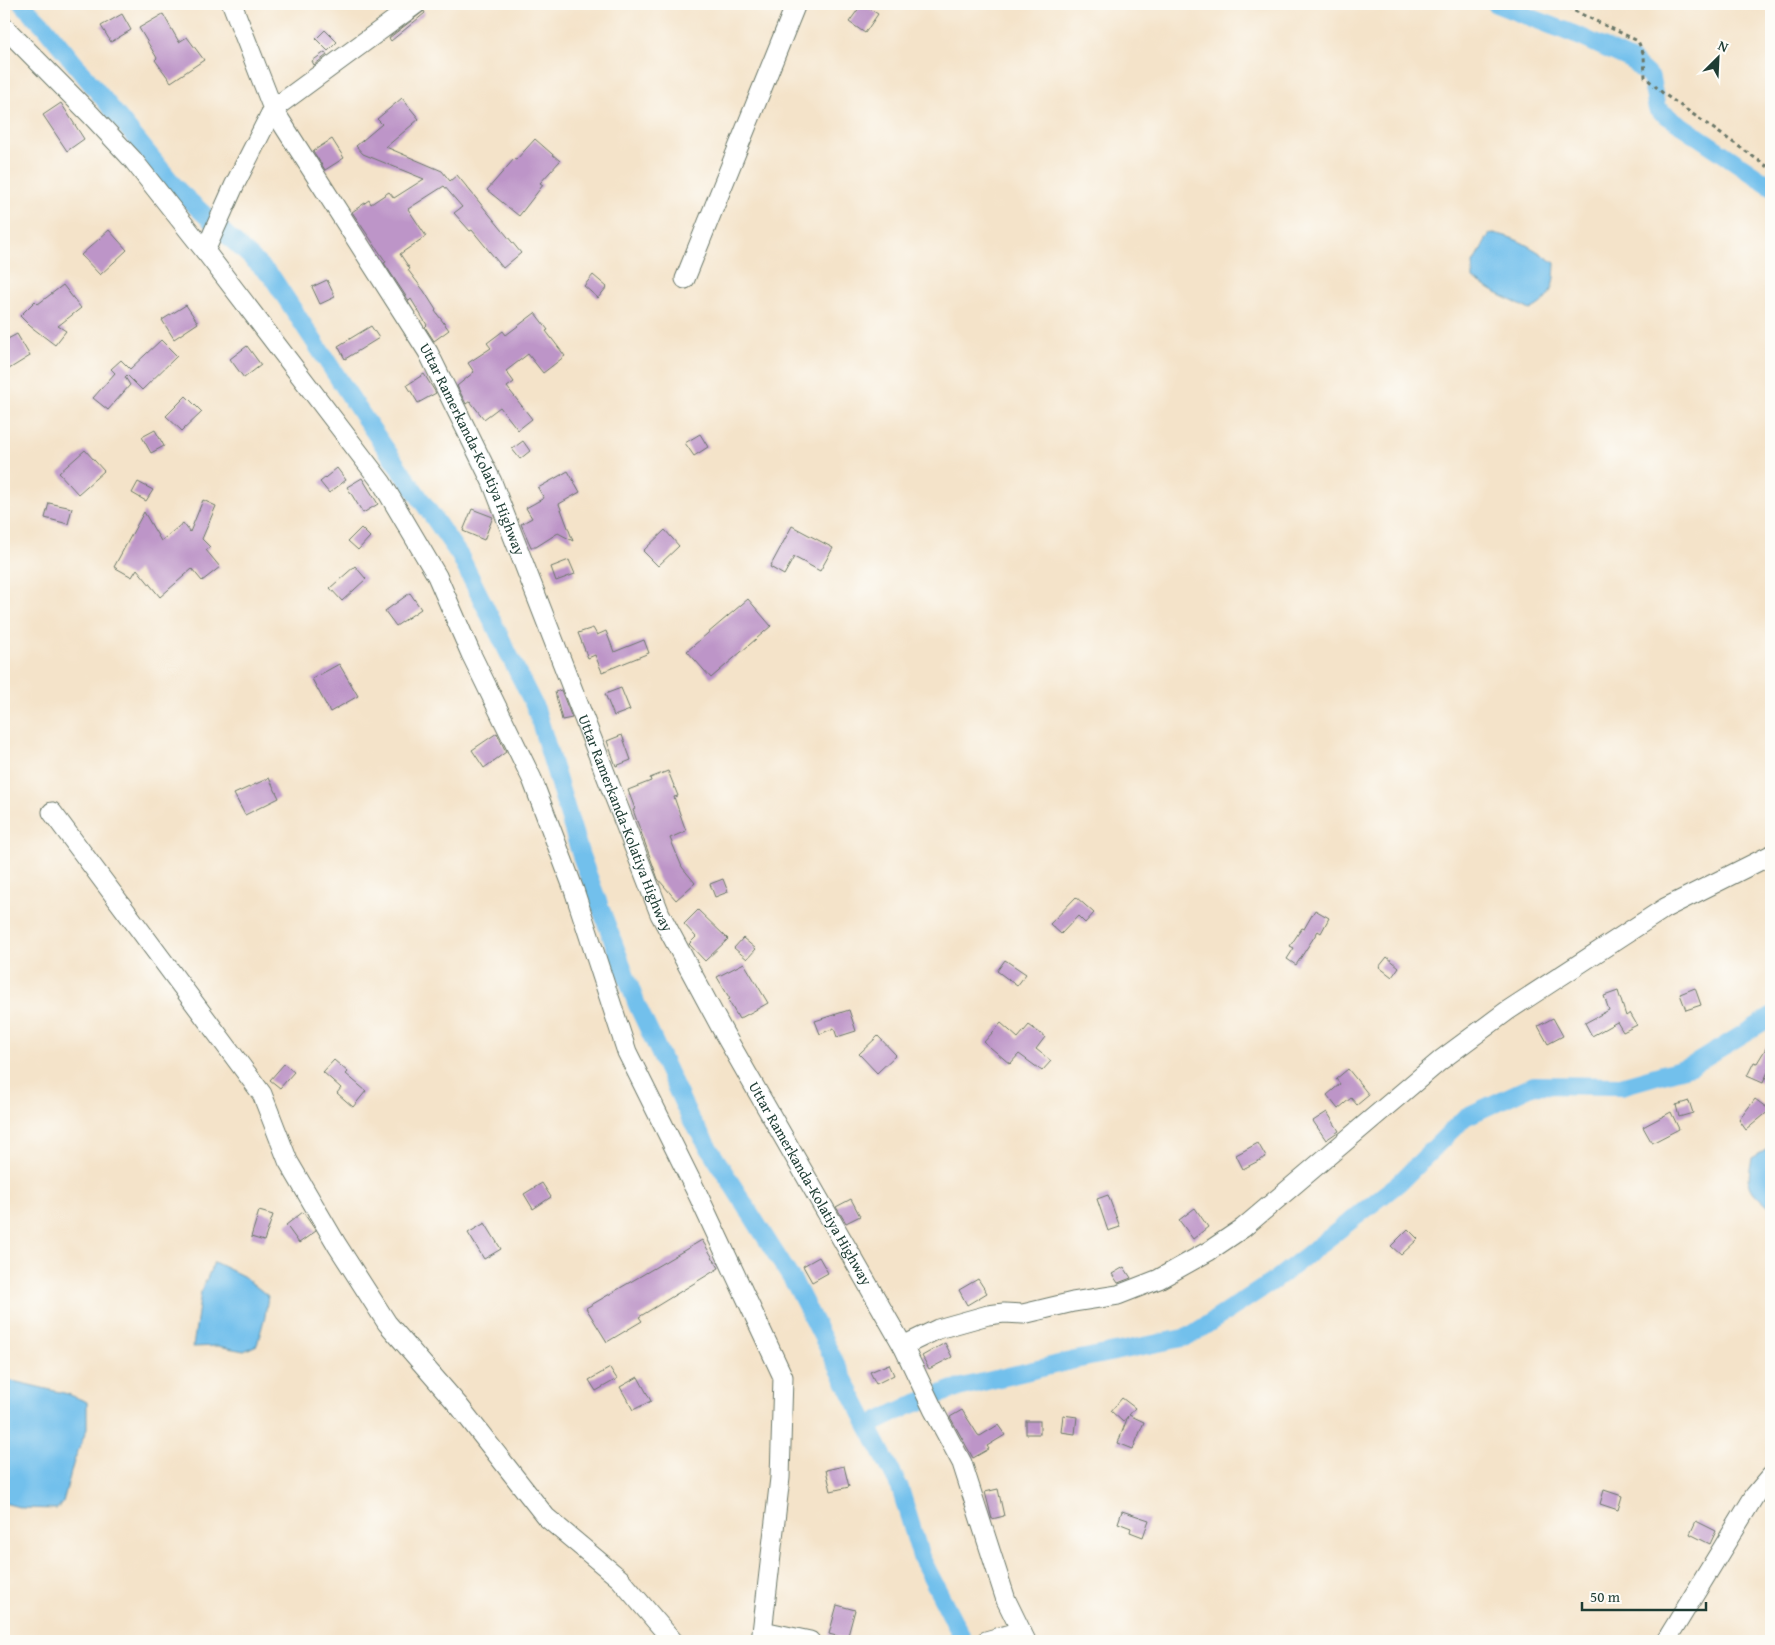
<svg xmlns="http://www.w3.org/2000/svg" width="1775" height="1645" viewBox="0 0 1775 1645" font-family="'Gentium Book Plus',serif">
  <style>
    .water { fill: #72c0ec; stroke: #487e90 }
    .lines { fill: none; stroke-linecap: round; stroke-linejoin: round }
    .canal { stroke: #72c0ec; stroke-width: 18 }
    .building { fill: #bd95c8 }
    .minor-casing { stroke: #6a7768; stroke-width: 21 }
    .path { stroke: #6a7768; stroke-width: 3; stroke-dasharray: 4 4; stroke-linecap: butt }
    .minor { stroke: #fff; stroke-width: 19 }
    .labels { text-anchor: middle; stroke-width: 4; stroke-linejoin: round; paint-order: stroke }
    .street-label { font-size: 15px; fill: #1f3d34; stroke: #fdfcf7 }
  </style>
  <rect width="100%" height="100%" fill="#fdfcf7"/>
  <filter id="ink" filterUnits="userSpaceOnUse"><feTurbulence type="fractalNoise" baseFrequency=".02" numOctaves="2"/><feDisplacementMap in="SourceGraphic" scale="10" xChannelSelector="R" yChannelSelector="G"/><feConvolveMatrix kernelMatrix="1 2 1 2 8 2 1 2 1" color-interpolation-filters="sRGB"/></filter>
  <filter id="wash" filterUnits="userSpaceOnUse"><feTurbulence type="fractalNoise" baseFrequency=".0096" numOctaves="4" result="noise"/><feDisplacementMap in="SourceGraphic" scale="20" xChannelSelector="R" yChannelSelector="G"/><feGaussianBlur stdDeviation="1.12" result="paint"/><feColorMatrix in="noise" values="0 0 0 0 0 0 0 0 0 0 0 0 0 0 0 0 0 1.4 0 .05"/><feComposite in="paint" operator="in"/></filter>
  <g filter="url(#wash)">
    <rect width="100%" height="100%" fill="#f4e3c9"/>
    <!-- water -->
    <g class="water">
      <path d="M1490,233C1514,235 1536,250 1555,263C1554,287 1552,299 1530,310L1496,293L1473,279V263Z"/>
      <path d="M1771,1147V1209C1748,1188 1746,1189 1752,1158Z"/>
      <polygon points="214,1262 243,1276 268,1296 265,1316 257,1345 244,1351 217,1346 193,1347 201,1292"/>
      <polygon points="4,1379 68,1394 87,1402 87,1429 74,1461 63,1502 57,1509 23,1508 4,1503"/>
    </g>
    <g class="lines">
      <!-- canal -->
      <g class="canal">
        <polyline points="22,4 44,26 178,190 272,277 361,413 460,556 536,709 581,856 637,1005 690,1118 796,1286 900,1488 921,1557 964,1641"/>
        <polyline points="1496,4 1581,37 1631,60 1651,78 1657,109 1771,186"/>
        <polyline points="868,1426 909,1406 954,1389 1075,1360 1188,1337 1275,1280 1399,1183 1465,1117 1534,1085 1621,1086 1691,1066 1771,1017"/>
      </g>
    </g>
    <g id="blocks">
      <!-- building -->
      <g class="building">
        <polygon points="862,4 878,14 865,33 849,22"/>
        <polygon points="424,11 425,13 391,41 389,38"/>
        <polygon points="122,14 131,30 111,42 101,26"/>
        <polygon points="163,14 179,42 187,37 204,60 171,82 155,60 157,58 139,28"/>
        <polygon points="325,30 337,42 328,51 316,39"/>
        <polygon points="325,52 327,55 314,65 312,61"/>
        <polygon points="402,98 419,119 386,147 442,171 450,181 457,175 521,253 503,268 472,230 470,231 454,213 462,207 444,186 408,209 426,236 400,254 410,269 408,270 424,291 436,310 435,311 449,330 434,341 425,327 427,325 411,299 409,301 384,263 386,262 352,212 369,200 371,204 389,192 394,198 424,179 363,154 356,146 382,124 377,119"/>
        <polygon points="61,103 84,139 67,151 43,115"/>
        <polygon points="332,139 344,158 325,170 313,151"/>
        <polygon points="535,139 560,161 540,183 543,185 519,216 487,190 514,159 516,160"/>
        <polygon points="109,230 127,250 100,275 81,255"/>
        <polygon points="593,275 607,287 598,298 584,286"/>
        <polygon points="327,280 335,297 320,304 312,287"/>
        <polygon points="63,285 81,308 58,326 66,331 55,345 30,326 20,316 35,301 38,304"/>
        <polygon points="186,305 198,323 174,339 162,320"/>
        <polygon points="535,313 548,330 546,331 565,356 543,373 528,354 506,371 514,382 507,387 532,419 518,430 500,407 484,419 470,401 466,404 457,386 474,372 468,363 491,348 487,343 503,331 506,335"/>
        <polygon points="371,326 379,338 345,359 338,346"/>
        <polygon points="17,334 30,356 9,369 4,360 4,341"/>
        <polygon points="161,340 177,356 142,390 127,375 125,377 130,385 108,410 93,398 115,373 111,369 121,360 130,369"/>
        <polygon points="247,346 261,365 244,378 230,359"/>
        <polygon points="424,374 436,393 418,403 407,385"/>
        <polygon points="186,396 202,412 182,431 166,416"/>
        <polygon points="155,430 164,446 151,453 142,437"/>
        <polygon points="700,434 708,447 694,456 685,443"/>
        <polygon points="523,441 530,451 520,459 512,449"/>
        <polygon points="85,450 104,471 78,494 59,473"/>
        <polygon points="337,468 346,480 329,493 320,482"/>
        <polygon points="568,471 580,492 559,504 573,541 558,533 536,547 531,547 521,524 532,518 526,508 544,498 538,488"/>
        <polygon points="362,478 378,504 363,513 347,487"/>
        <polygon points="138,482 153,490 146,501 132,493"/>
        <polygon points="203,500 216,506 202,539 210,547 206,550 220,567 202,581 192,569 160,597 137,569 132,577 114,567 144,512 161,541 183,523 190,532"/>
        <polygon points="49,503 72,508 68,524 45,518"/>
        <polygon points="472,509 493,517 484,540 463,531"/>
        <polygon points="792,526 833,548 820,571 794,557 784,575 770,567"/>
        <polygon points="361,528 370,537 358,550 348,541"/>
        <polygon points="665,530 679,546 658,566 643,551"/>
        <polygon points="569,560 575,574 556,581 551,567"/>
        <polygon points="355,566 366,579 342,601 330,588"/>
        <polygon points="410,593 421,609 396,626 385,611"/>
        <polygon points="748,599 771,626 711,678 687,651"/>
        <polygon points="593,628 597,635 606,631 614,652 644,640 649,653 602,672 595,655 588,658 578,633"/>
        <polygon points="339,664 358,696 330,712 312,679"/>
        <polygon points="621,688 630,710 614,716 605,694"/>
        <polygon points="561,690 572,718 562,720 555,692"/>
        <polygon points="497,733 506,752 484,768 472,750"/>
        <polygon points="622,735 631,760 616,766 607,741"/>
        <polygon points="668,771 678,796 674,797 686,831 670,838 682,867 695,883 676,900 658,879 633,810 635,809 628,790 651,781 650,778"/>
        <polygon points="269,778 279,798 245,815 234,794"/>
        <polygon points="723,879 728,892 715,897 710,884"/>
        <polygon points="1076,897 1094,913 1085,923 1078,916 1061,934 1050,924"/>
        <polygon points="698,910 728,939 705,961 689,944 696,937 684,924"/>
        <polygon points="1315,910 1329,918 1321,933 1318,931 1296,965 1287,959 1294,948 1290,946 1302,928 1304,929"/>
        <polygon points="743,938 756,949 747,959 734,948"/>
        <polygon points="1387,957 1399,967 1392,977 1379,967"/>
        <polygon points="1005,960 1026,974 1017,986 997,971"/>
        <polygon points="744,963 768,1003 739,1019 728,1000 730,999 717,977"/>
        <polygon points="1695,988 1701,1005 1686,1010 1680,994"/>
        <polygon points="1618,991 1626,1016 1630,1013 1637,1025 1623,1032 1617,1022 1592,1036 1585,1023 1609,1010 1604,996"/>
        <polygon points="849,1010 856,1031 837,1037 834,1028 820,1034 815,1021"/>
        <polygon points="1553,1018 1563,1036 1548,1044 1538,1026"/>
        <polygon points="1001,1023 1018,1038 1029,1025 1045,1037 1036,1049 1051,1061 1042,1071 1019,1054 1010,1064 984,1042"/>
        <polygon points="878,1036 896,1055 877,1073 859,1054"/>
        <polygon points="1771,1040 1771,1065 1763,1083 1747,1076 1754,1062 1757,1063"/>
        <polygon points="334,1060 348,1072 346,1074 366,1091 353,1107 337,1093 341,1088 323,1072"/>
        <polygon points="284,1064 294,1072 280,1088 270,1080"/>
        <polygon points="1348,1069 1369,1095 1357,1105 1351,1098 1338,1109 1327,1095 1340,1084 1336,1079"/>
        <polygon points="1755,1099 1770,1110 1746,1130 1739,1120"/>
        <polygon points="1689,1101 1693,1113 1679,1117 1676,1105"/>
        <polygon points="1327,1112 1339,1131 1326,1140 1313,1121"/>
        <polygon points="1671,1112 1679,1129 1652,1143 1643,1127"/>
        <polygon points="1258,1143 1266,1157 1243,1169 1236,1155"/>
        <polygon points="542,1183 551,1197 533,1209 524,1194"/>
        <polygon points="1108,1195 1120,1227 1108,1231 1097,1199"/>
        <polygon points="851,1199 860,1216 846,1223 836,1207"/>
        <polygon points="1195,1208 1208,1227 1193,1239 1179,1220"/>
        <polygon points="259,1211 273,1215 264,1241 251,1237"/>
        <polygon points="303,1212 316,1231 299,1243 286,1225"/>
        <polygon points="485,1223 501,1249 484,1259 468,1233"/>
        <polygon points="1408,1229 1418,1239 1401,1255 1391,1246"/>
        <polygon points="702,1240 719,1268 639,1317 642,1321 607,1342 586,1308"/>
        <polygon points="819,1257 828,1273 812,1282 803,1266"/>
        <polygon points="1124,1267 1131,1278 1118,1283 1112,1274"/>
        <polygon points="978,1279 987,1293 967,1305 959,1290"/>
        <polygon points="945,1343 952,1357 929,1369 922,1356"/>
        <polygon points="889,1364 894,1375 876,1384 870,1372"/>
        <polygon points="610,1368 617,1379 596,1391 589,1380"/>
        <polygon points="638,1377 651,1401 633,1410 620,1387"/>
        <polygon points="1122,1398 1135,1408 1129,1415 1144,1422 1133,1449 1118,1443 1128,1416 1123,1422 1111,1411"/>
        <polygon points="962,1410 978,1435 980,1436 998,1425 1005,1435 987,1446 989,1449 973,1458 950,1417"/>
        <polygon points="1063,1415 1077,1417 1075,1434 1061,1432"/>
        <rect x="1026" y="1421" width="14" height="13"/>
        <polygon points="844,1466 849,1487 831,1491 826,1470"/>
        <polygon points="998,1489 1004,1516 992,1519 985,1492"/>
        <polygon points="1604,1490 1622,1496 1618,1510 1600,1504"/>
        <polygon points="1122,1511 1149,1520 1143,1537 1130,1532 1131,1528 1118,1523"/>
        <polygon points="1696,1521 1716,1531 1710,1544 1690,1534"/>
        <polygon points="837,1605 855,1610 847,1639 829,1634"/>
      </g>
    </g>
  </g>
  <g filter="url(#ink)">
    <use href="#blocks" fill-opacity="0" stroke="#6a7768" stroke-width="1"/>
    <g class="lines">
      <defs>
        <g id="minor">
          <path id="s1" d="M232,4L273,109L428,352L492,482L660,914L725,1035L903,1346L933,1409L962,1463L1006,1600L1026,1641"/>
          <polyline points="416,4 273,109 234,186 205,251 382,483 437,576 471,654 532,779 574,890 627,1052 699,1197 783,1377 780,1478 761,1641"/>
          <polyline points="4,27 91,115 133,160 205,251"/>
          <polyline points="685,279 796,4"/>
          <polyline points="52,812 262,1094 288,1161 337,1245 387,1323 459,1406 546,1517 620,1579 673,1641"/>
          <polyline points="903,1346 938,1329 988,1315 1004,1313 1023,1314 1073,1302 1118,1295 1159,1279 1209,1251 1243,1228 1441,1060 1507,1011 1665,908 1771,855"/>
          <polyline points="763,1631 810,1641"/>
          <polyline points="986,1641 1021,1631"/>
          <polyline points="1666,1641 1755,1495 1771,1476"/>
        </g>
      </defs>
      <!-- minor casing -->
      <use href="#minor" class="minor-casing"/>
      <!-- path -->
      <polyline class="path" points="1560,4 1638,41 1644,55 1645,77 1664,94 1771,169"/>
      <!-- minor -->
      <use href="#minor" class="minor"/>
    </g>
  </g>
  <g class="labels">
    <!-- street labels -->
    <g class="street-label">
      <text dy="5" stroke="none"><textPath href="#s1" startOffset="508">Uttar Ramerkanda-Kolatiya Highway</textPath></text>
      <text dy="5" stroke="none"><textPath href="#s1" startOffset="912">Uttar Ramerkanda-Kolatiya Highway</textPath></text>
      <text dy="5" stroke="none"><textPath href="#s1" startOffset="1318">Uttar Ramerkanda-Kolatiya Highway</textPath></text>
    </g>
  </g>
  <!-- margin -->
  <rect width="1775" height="1645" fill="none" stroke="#fdfcf7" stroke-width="20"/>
  <!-- north arrow -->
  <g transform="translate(1718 58) rotate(24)" stroke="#fdfcf7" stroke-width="4" paint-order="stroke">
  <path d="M0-4L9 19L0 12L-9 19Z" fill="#1f3d34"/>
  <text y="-8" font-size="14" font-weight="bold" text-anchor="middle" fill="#1f3d34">N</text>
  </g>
  <!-- scale -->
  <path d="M1582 1602v8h124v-8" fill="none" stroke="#1f3d34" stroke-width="2.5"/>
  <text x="1590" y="1602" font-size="15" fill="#1f3d34" stroke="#fdfcf7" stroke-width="4" paint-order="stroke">50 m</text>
</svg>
